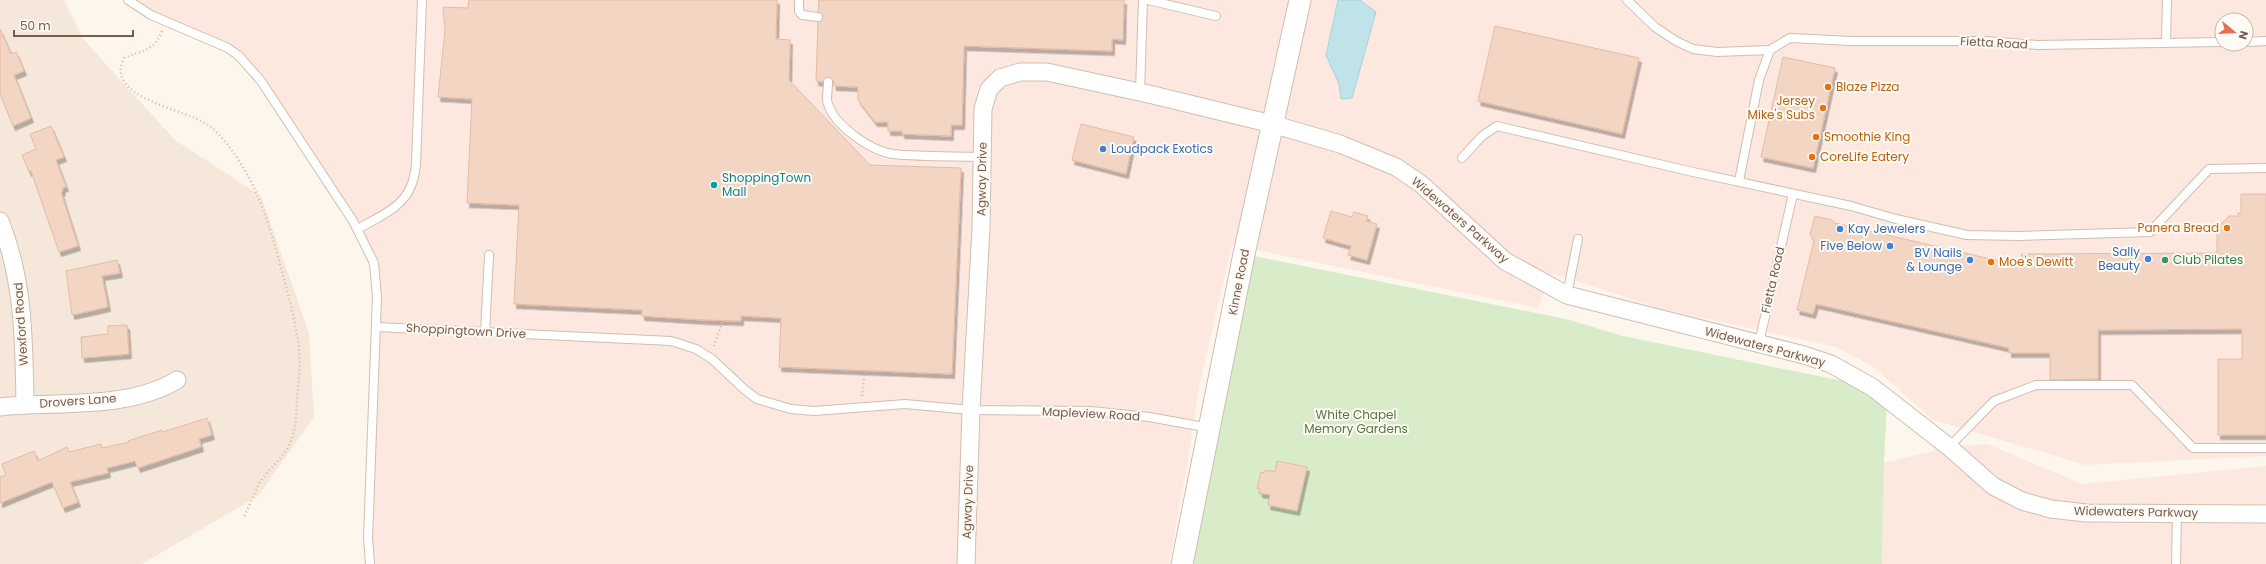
<svg xmlns="http://www.w3.org/2000/svg" width="2266" height="564" viewBox="0 0 2266 564" font-family="Poppins,sans-serif">
  <style>
    .residential { fill: #f5e8da }
    .commercial { fill: #fde8e0; fill-rule: evenodd }
    .green { fill: #d8ecc9 }
    .water { fill: #bfe3e8; stroke: #a5d3da }
    .building { fill: #f3d5c3; stroke: #e6bba3; filter: url(#shadow) }
    .lines { fill: none; stroke-linecap: round; stroke-linejoin: round }
    .service-casing { stroke: #d1beb0; stroke-width: 10 }
    .minor-casing { stroke: #d1beb0; stroke-width: 19 }
    .tertiary-casing { stroke: #d1beb0; stroke-width: 23 }
    .path { stroke: #d9b8a5; stroke-width: 2.5; stroke-dasharray: 1 3; stroke-linecap: butt }
    .service { stroke: #fff; stroke-width: 8 }
    .minor { stroke: #fff; stroke-width: 17 }
    .tertiary { stroke: #fff; stroke-width: 21 }
    .food-dot { fill: #e8710a; stroke: #fffaf3; stroke-width: 1.5 }
    .shop-dot { fill: #3f7fe0; stroke: #fffaf3; stroke-width: 1.5 }
    .culture-dot { fill: #0f9aa8; stroke: #fffaf3; stroke-width: 1.5 }
    .leisure-dot { fill: #2e9e5b; stroke: #fffaf3; stroke-width: 1.5 }
    .labels { text-anchor: middle; stroke-width: 4; stroke-linejoin: round; paint-order: stroke }
    .street-label { font-size: 12px; fill: #7a5c4d; stroke: #fffaf3 }
    .food-label { font-size: 12px; fill: #c56008; stroke: #fffaf3; text-anchor: start }
    .shop-label { font-size: 12px; fill: #366cbe; stroke: #fffaf3; text-anchor: end }
    .culture-label { font-size: 12px; fill: #0d838f; stroke: #fffaf3; text-anchor: start }
    .leisure-label { font-size: 12px; fill: #27864d; stroke: #fffaf3; text-anchor: start }
    .park-label { font-size: 12px; fill: #537a41; stroke: #fffaf3 }
  </style>
  <defs>
    <filter id="shadow"><feDropShadow dx="2.5" dy="4.5" stdDeviation="0" flood-color="#0004"/></filter>
  </defs>
  <rect width="100%" height="100%" fill="#fdf6ec"/>
  <!-- residential -->
  <polygon class="residential" points="0,0 64,0 84,40 175,140 261,196 309,333 314,417 258,496 142,564 0,564"/>
  <!-- commercial -->
  <g class="commercial">
    <path d="M128,0H2266V456L2086,465L1933,420L1871,365L1836,347L1662,309L1552,273L1538,308L1232,245L1199,387L1187,466L1169,564H370L374,263L353,221L239,56ZM2222,20H2246V44H2222Z"/>
    <polygon points="1987,444 2082,484 2266,466 2266,564 1882,564 1884,463 1949,447"/>
  </g>
  <!-- green -->
  <polygon class="green" points="1244,254 1566,319 1623,336 1872,387 1887,399 1884,463 1882,564 1182,564"/>
  <!-- water -->
  <polygon class="water" points="1338,0 1360,0 1376,12 1352,98 1341,99 1339,84 1326,55"/>
  <!-- building -->
  <g class="building">
    <polygon points="469,0 777,0 776,39 790,40 789,80 870,165 961,168 952,374 779,367 781,318 741,316 741,321 704,320 642,316 642,310 514,304 519,205 467,203 472,99 438,97 445,30 443,7 468,8"/>
    <polygon points="819,0 1124,0 1123,40 1112,39 1112,51 964,46 962,125 951,125 951,136 902,134 902,131 888,131 888,122 875,122 858,100 858,87 834,86 833,80 828,77 823,82 816,81 818,22 823,17 818,12"/>
    <polygon points="1495,26 1639,58 1622,134 1478,101"/>
    <polygon points="0,29 11,54 16,52 24,71 14,75 31,118 13,126 0,94"/>
    <polygon points="1783,57 1835,68 1813,168 1761,157"/>
    <polygon points="1081,124 1134,137 1126,174 1072,160"/>
    <polygon points="51,126 64,157 56,160 66,187 62,188 63,191 61,192 78,246 59,252 31,171 29,172 22,155 36,149 30,134"/>
    <polygon points="2241,194 2266,194 2266,435 2218,435 2218,359 2242,359 2242,329 2098,330 2098,379 2050,380 2050,353 2009,353 2009,348 1816,304 1813,314 1797,310 1814,241 1810,234 1815,216 1832,220 1835,223 2021,266 2022,254 2217,253 2217,228 2229,216 2238,216 2238,213 2241,213"/>
    <polygon points="1331,211 1352,217 1354,212 1368,216 1366,221 1377,224 1367,260 1348,255 1351,246 1323,238"/>
    <polygon points="117,260 120,273 102,276 108,307 72,315 66,271"/>
    <polygon points="127,325 129,354 82,358 81,337 108,334 108,326"/>
    <polygon points="207,418 212,435 199,439 201,447 138,468 135,461 107,468 108,473 70,482 78,502 63,508 52,482 0,503 0,477 6,475 2,464 34,451 38,461 67,447 69,452 101,444 102,448 129,442 128,441 162,430 163,432"/>
    <polygon points="1277,461 1307,467 1297,511 1268,505 1270,495 1260,493 1260,489 1257,489 1261,472 1264,473 1265,470 1275,472"/>
  </g>
  <g class="lines">
    <defs>
      <g id="service">
        <polyline points="128,0 151,15 228,48 239,56 261,81 353,221 374,263 377,297 368,538 370,564"/>
        <polyline points="799,0 799,11 802,15 818,17"/>
        <polyline points="1148,0 1216,16"/>
        <polyline points="1627,0 1655,27 1676,41 1693,49 1717,52 1770,50 1790,38 1851,41 1986,41 2037,45 2222,42"/>
        <polyline points="2166,42 2167,0"/>
        <polyline points="2246,42 2266,41"/>
        <path d="M828,82C828,88 827,94 827,100C831,124 871,151 893,154C922,157 953,156 982,157"/>
        <polyline points="1140,92 1143,0"/>
        <polyline points="1462,158 1482,136 1497,126 1693,172 1851,206 1896,219 1967,235 2019,236 2150,232 2209,169 2266,168"/>
        <polyline points="1739,181 1759,80 1770,50"/>
        <path d="M358,229C376,218 403,208 411,186C414,180 415,172 416,165L422,0"/>
        <polyline points="1567,295 1578,239"/>
        <polyline points="376,327 671,341 696,349 712,359 745,390 757,399 791,409 814,411 905,404 971,410 1091,411 1149,417 1210,428"/>
        <polyline points="485,333 489,255"/>
        <polyline points="1759,343 1793,194"/>
        <polyline points="1949,447 1994,401 2036,385 2132,385 2193,448 2266,448"/>
        <polyline points="2176,564 2177,514"/>
      </g>
      <g id="minor">
        <path d="M0,221C24,280 24,342 25,405"/>
        <path d="M0,407C56,401 128,410 177,380"/>
        <polyline points="966,564 971,410 981,228 983,109 989,89 1000,78 1020,72 1047,72 1153,95 1272,124 1340,144 1396,167 1421,184 1505,261 1567,295 1804,355 1831,364 1872,387 1949,447 1993,486 2022,501 2051,509 2086,513 2266,514"/>
      </g>
      <polyline id="tertiary" points="1182,564 1244,254 1300,0"/>
    </defs>
    <!-- service casing -->
    <use href="#service" class="service-casing"/>
    <!-- minor casing -->
    <use href="#minor" class="minor-casing"/>
    <!-- tertiary casing -->
    <use href="#tertiary" class="tertiary-casing"/>
    <!-- path -->
    <g class="path">
      <path d="M162,31C154,52 142,50 124,58C103,98 186,109 208,125C222,135 235,153 244,169C264,202 274,242 284,279C290,303 297,326 299,350C301,367 298,385 297,402C296,415 296,430 290,443C283,459 268,469 259,484C254,494 249,506 244,517"/>
      <polyline points="714,346 723,320"/>
      <polyline points="862,396 865,370"/>
    </g>
    <!-- service -->
    <use href="#service" class="service"/>
    <!-- minor -->
    <use href="#minor" class="minor"/>
    <!-- tertiary -->
    <use href="#tertiary" class="tertiary"/>
  </g>
  <!-- markers -->
  <g class="food-dot">
    <circle cx="1828" cy="87" r="4"/>
    <circle cx="1823" cy="108" r="4"/>
    <circle cx="1816" cy="137" r="4"/>
    <circle cx="1812" cy="157" r="4"/>
    <circle cx="2227" cy="228" r="4"/>
    <circle cx="1991" cy="262" r="4"/>
  </g>
  <g class="shop-dot">
    <circle cx="1103" cy="149" r="4"/>
    <circle cx="1840" cy="229" r="4"/>
    <circle cx="1890" cy="246" r="4"/>
    <circle cx="2148" cy="259" r="4"/>
    <circle cx="1970" cy="260" r="4"/>
  </g>
  <circle class="culture-dot" cx="714" cy="185" r="4"/>
  <circle class="leisure-dot" cx="2165" cy="260" r="4"/>
  <g class="labels">
    <!-- street labels -->
    <g class="street-label">
      <text transform="translate(1994 43) rotate(3)" y="4">Fietta Road</text>
      <text transform="translate(982 179) rotate(-89)" y="4">Agway Drive</text>
      <text transform="translate(1460 220) rotate(41)" y="4">Widewaters Parkway</text>
      <text transform="translate(1773 280) rotate(-77)" y="4">Fietta Road</text>
      <text transform="translate(1239 282) rotate(-79)" y="4">Kinne Road</text>
      <text transform="translate(21 324) rotate(-94)" y="4">Wexford Road</text>
      <text transform="translate(466 331) rotate(3)" y="4">Shoppingtown Drive</text>
      <text transform="translate(1765 347) rotate(15)" y="4">Widewaters Parkway</text>
      <text transform="translate(78 401) rotate(-4)" y="4">Drovers Lane</text>
      <text transform="translate(1091 414) rotate(3)" y="4">Mapleview Road</text>
      <text transform="translate(968 502) rotate(-88)" y="4">Agway Drive</text>
      <text transform="translate(2136 512) rotate(1)" y="4">Widewaters Parkway</text>
    </g>
    <!-- food labels -->
    <g class="food-label">
      <text x="1836" y="91">Blaze Pizza</text>
      <text x="1815" y="105" text-anchor="end">Jersey<tspan x="1815" dy="14">Mike's Subs</tspan></text>
      <text x="1824" y="141">Smoothie King</text>
      <text x="1820" y="161">CoreLife Eatery</text>
      <text x="2219" y="232" text-anchor="end">Panera Bread</text>
      <text x="1999" y="266">Moe's Dewitt</text>
    </g>
    <!-- shop labels -->
    <g class="shop-label">
      <text x="1111" y="153" text-anchor="start">Loudpack Exotics</text>
      <text x="1848" y="233" text-anchor="start">Kay Jewelers</text>
      <text x="1882" y="250">Five Below</text>
      <text x="2140" y="256">Sally<tspan x="2140" dy="14">Beauty</tspan></text>
      <text x="1962" y="257">BV Nails<tspan x="1962" dy="14">&amp; Lounge</tspan></text>
    </g>
    <!-- culture labels -->
    <g class="culture-label">
      <text x="722" y="182">ShoppingTown<tspan x="722" dy="14">Mall</tspan></text>
    </g>
    <!-- leisure labels -->
    <g class="leisure-label">
      <text x="2173" y="264">Club Pilates</text>
    </g>
    <!-- park labels -->
    <g class="park-label">
      <text x="1356" y="419">White Chapel<tspan x="1356" dy="14">Memory Gardens</tspan></text>
    </g>
  </g>
  <!-- north arrow -->
  <g transform="translate(2234 32) rotate(108)"><circle r="19" fill="#fffaf3" stroke="#cabbb1"/>
  <path d="M0-3L7 15L0 10L-7 15Z" fill="#e76f51"/>
  <text y="-6" font-size="11" font-weight="bold" text-anchor="middle" fill="#7a5c4d">N</text>
  </g>
  <!-- scale -->
  <path d="M14 30v6h119v-6" fill="none" stroke="#7a5c4d" stroke-width="2"/>
  <text x="20" y="30" font-size="12" fill="#7a5c4d" stroke="#fffaf3" stroke-width="3" paint-order="stroke">50 m</text>
</svg>
